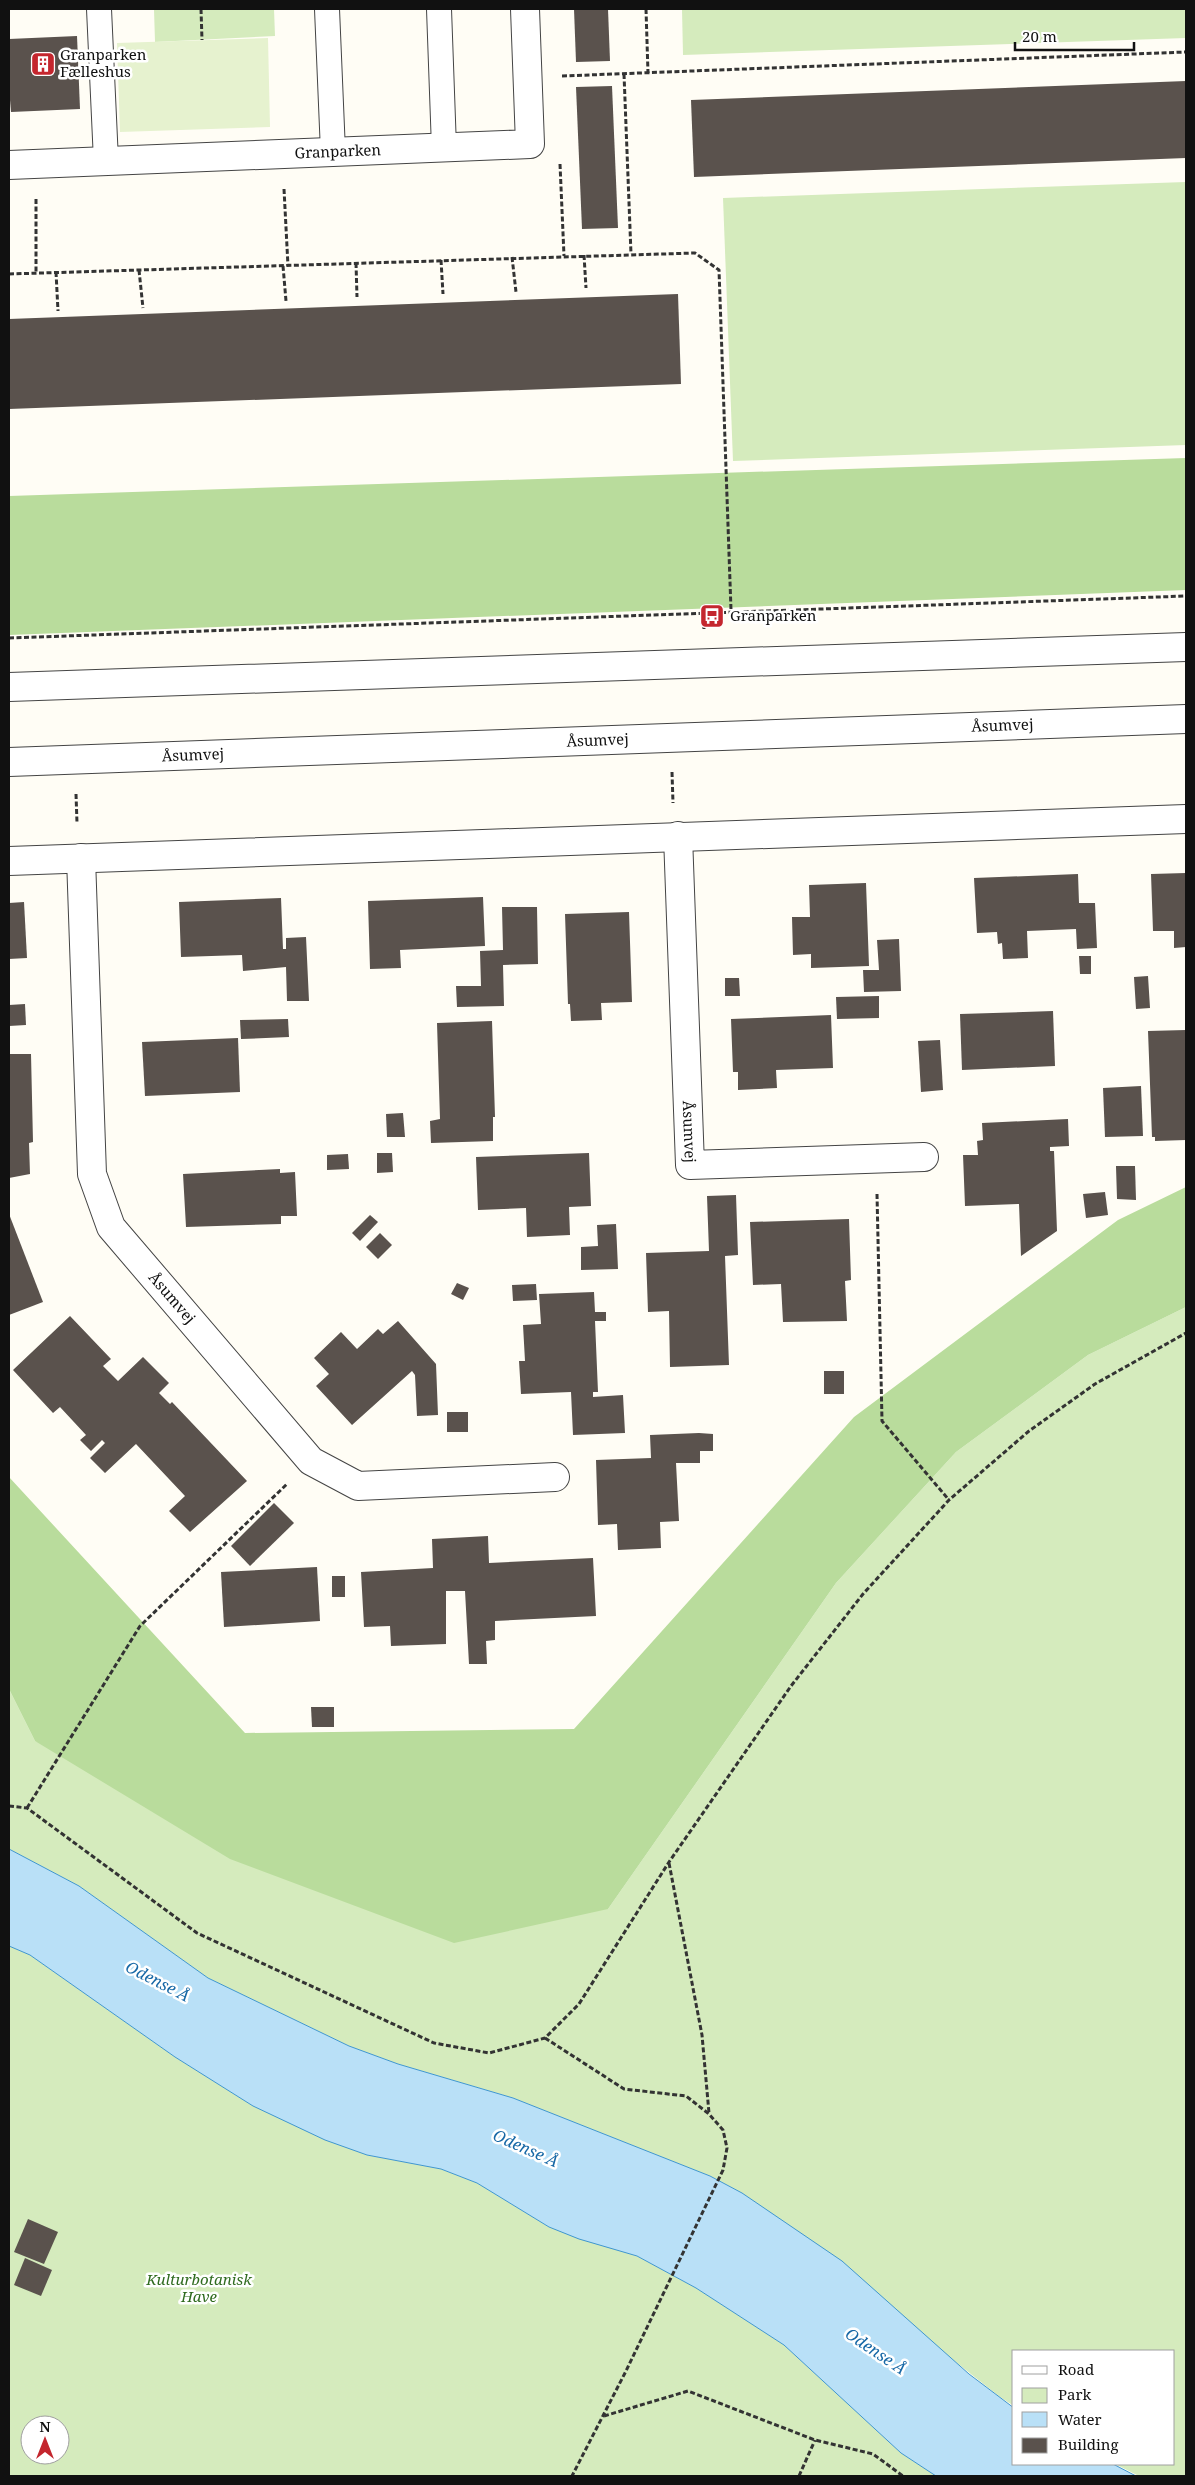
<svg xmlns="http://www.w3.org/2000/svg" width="1195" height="2485" viewBox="0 0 1195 2485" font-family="'Noto Serif',serif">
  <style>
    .green { fill: #d5ebbd; fill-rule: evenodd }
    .forest { fill: #b9dc9c }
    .pitch { fill: #e6f2cf }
    .water { fill: #b9e0f7; stroke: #3f96cf }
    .building { fill: #5a524d }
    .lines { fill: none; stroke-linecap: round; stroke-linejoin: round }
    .service-casing { stroke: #444; stroke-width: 26 }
    .minor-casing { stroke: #444; stroke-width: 30 }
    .tertiary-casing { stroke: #444; stroke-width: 30 }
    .path { stroke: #333; stroke-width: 3; stroke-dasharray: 5 2.5; stroke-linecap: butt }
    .service { stroke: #fff; stroke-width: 24 }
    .minor { stroke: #fff; stroke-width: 28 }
    .tertiary { stroke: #fff; stroke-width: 28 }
    .labels { text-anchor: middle; stroke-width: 5; stroke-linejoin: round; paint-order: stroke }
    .poi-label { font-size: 15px; fill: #111; stroke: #fff; text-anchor: start }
    .street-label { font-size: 15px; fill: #111; stroke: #fff }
    .park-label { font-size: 15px; font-style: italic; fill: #2f6b1f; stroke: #fff }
    .water-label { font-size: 16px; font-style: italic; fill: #1768a6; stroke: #fff }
  </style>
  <rect width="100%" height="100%" fill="#fffdf5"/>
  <!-- green -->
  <g class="green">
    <polygon points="154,9 274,9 275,36 155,42"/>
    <polygon points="682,9 1186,9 1186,38 683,55"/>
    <polygon points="1186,182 1186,445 733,461 723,198"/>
    <polygon points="1186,1307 1186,2476 1139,2476 1115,2464 1174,2464 1174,2351 1014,2351 1014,2406 1000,2397 742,2193 710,2176 513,2098 398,2064 349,2046 208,1978 79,1886 9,1849 9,1689 35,1741 608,1909 836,1583 956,1452 1088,1355"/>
    <path d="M9,1946L30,1955L175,2057L253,2106L367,2155L441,2169L477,2183L549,2227L637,2256L696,2288L784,2345L901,2453L936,2476H9ZM30,2425H60V2455H30Z"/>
  </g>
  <!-- forest -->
  <g class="forest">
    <polygon points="1186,458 1186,590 9,635 9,496"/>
    <polygon points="1186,1187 1186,1307 1088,1355 956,1452 836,1583 608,1909 454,1943 230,1859 35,1741 9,1689 9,1477 245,1733 574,1729 854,1417 1118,1220"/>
  </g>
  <!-- pitch -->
  <polygon class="pitch" points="268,38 270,127 120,132 117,43"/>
  <!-- water -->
  <polygon class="water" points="9,1849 79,1886 208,1978 349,2046 398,2064 513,2098 710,2176 742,2193 842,2261 969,2374 1014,2408 1014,2464 1113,2464 1136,2476 936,2476 901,2453 784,2345 696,2288 637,2256 579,2239 549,2227 477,2183 441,2169 367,2155 325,2140 253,2106 175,2057 30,1955 9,1946"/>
  <!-- building -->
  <g class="building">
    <polygon points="574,9 608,9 610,61 576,62"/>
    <polygon points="77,36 80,109 11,112 9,88 9,39"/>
    <polygon points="1186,81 1186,158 694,177 691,100"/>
    <polygon points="612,86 618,228 582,229 576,87"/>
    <polygon points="678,294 681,384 9,409 9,319"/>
    <polygon points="1186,873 1186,947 1174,948 1174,931 1153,931 1151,874"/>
    <polygon points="1078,874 1079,903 1095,903 1097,948 1077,949 1076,929 1027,931 1028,958 1003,959 1002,943 998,944 997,932 977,933 974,878"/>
    <polygon points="866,883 869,966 811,968 811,954 793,955 792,917 810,917 809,885"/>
    <polygon points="483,897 485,946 400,950 401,968 370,969 368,901"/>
    <polygon points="281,898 283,949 286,949 286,938 306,937 309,1001 287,1001 286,967 243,971 242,955 181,957 179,902"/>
    <polygon points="24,902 27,958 9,959 9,903"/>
    <polygon points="502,907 537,907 538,964 503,965 504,1006 457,1007 456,986 481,986 480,951 503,950"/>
    <polygon points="629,912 632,1002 601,1003 602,1020 571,1021 570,1004 568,1004 565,914"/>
    <polygon points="899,939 901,991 864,992 863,970 879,970 877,940"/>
    <polygon points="1079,956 1091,956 1091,974 1080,974"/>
    <polygon points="1148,976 1150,1008 1136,1009 1134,977"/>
    <polygon points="725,978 739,978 740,996 725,996"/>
    <polygon points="879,996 879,1018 837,1019 836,997"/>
    <polygon points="25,1004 26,1025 9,1026 9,1005"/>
    <polygon points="1053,1011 1055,1066 962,1070 960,1014"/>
    <polygon points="831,1015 833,1068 776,1070 777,1088 738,1090 738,1072 733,1072 731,1019"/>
    <polygon points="288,1019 289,1037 241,1039 240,1020"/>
    <polygon points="492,1021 495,1117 493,1117 493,1141 431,1143 430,1121 440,1119 437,1023"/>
    <polygon points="1186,1030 1186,1140 1155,1141 1155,1137 1152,1137 1148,1031"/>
    <polygon points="238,1038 240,1092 145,1096 142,1042"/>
    <polygon points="940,1040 943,1090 921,1092 918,1041"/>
    <polygon points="9,1054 31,1054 33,1142 29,1143 30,1174 9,1178"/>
    <polygon points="1141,1086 1143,1136 1105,1137 1103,1088"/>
    <polygon points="403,1113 405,1137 387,1137 386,1114"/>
    <polygon points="1068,1119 1069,1146 1050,1147 1050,1151 1054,1151 1057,1231 1021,1256 1019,1204 965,1206 963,1155 978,1155 977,1141 983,1140 982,1123"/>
    <polygon points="377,1153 392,1153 393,1172 377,1173"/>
    <polygon points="589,1153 591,1206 569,1207 570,1235 527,1237 526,1208 478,1210 476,1157"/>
    <polygon points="348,1154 349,1169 327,1170 327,1155"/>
    <polygon points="1116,1166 1135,1166 1136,1200 1117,1199"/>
    <polygon points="280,1169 280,1173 295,1172 297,1216 281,1216 281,1224 186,1227 183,1174"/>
    <polygon points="1105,1192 1108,1215 1086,1218 1083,1194"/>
    <polygon points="736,1195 738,1255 725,1256 729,1365 670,1367 669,1311 648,1312 646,1253 709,1251 707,1196"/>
    <polygon points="9,1214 43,1302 9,1315"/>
    <polygon points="370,1215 378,1222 360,1241 352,1233"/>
    <polygon points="849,1219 851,1280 845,1281 847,1321 783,1322 781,1284 753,1285 750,1222"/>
    <polygon points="616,1224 618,1269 581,1270 581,1247 598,1246 597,1225"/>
    <polygon points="380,1233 392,1245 378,1259 366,1247"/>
    <polygon points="457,1283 469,1288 463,1300 451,1294"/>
    <polygon points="536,1284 537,1300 513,1301 512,1285"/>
    <polygon points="594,1292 595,1312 606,1312 606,1321 595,1321 598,1392 593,1392 593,1397 623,1395 625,1433 573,1435 571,1392 521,1394 519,1361 525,1361 523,1325 541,1324 539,1294"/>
    <polygon points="70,1316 111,1359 103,1366 118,1381 143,1357 169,1383 159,1393 170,1404 172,1402 247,1481 190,1532 169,1511 185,1496 136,1444 105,1473 90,1458 105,1443 102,1440 91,1451 80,1440 86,1435 60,1407 53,1413 13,1370"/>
    <polygon points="398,1321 436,1364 438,1415 417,1416 415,1375 412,1371 352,1425 316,1386 329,1374 314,1358 341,1332 357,1349 378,1329 383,1334"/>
    <rect x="824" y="1371" width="20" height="23"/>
    <rect x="447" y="1412" width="21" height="20"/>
    <polygon points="699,1433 713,1434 713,1451 700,1451 700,1463 676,1463 679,1521 660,1522 661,1548 618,1550 617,1524 598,1525 596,1460 651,1458 650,1435"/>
    <polygon points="274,1503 294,1523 250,1566 231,1546"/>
    <polygon points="488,1536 489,1563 593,1558 596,1616 495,1621 495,1640 486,1641 487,1664 469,1664 465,1591 446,1591 446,1644 391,1646 390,1626 364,1627 361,1572 433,1568 432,1539"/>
    <polygon points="317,1567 320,1621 224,1627 221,1572"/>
    <rect x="332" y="1576" width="13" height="21"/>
    <polygon points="311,1707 334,1707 334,1727 312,1727"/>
    <polygon points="28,2219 58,2232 44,2264 14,2252"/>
    <polygon points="25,2258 52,2270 41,2296 14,2285"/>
  </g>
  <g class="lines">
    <defs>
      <g id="service">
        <polyline points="99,9 106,161"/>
        <polyline points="327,9 333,152"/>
        <polyline points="439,9 444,148"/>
      </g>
      <g id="minor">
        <path id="s1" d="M9,165L530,144L525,9"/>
        <path id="s2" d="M678,836L690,1165L924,1157"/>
        <path id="s3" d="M81,858L92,1174L111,1227L311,1461L358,1486L555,1477"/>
        <polyline points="9,861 1186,819"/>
      </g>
      <g id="tertiary">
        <polyline points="9,687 1186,647"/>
        <path id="s4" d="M9,762L1186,719"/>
      </g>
    </defs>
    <!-- service casing -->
    <use href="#service" class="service-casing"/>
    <!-- minor casing -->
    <use href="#minor" class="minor-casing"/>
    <!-- tertiary casing -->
    <use href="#tertiary" class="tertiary-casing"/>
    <!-- path -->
    <g class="path">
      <polyline points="201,9 202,40"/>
      <polyline points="646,9 648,73"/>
      <polyline points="624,74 631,254"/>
      <polyline points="562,76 1186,52"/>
      <polyline points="560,164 564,256"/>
      <polyline points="284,189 288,266"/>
      <polyline points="36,199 36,273"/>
      <polyline points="584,255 586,288"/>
      <polyline points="512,257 516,292"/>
      <polyline points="441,260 443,294"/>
      <polyline points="356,263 357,297"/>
      <polyline points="283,266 286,301"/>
      <polyline points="139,270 143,308"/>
      <polyline points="56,272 58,311"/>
      <polyline points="9,274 695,253 719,270 731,610"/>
      <polyline points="703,612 704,629"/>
      <polyline points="9,638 1186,596"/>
      <polyline points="672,772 673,803"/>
      <polyline points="76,794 77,823"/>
      <polyline points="877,1194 882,1421 949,1500"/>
      <polyline points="9,1806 27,1808 197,1933 434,2043 489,2053 545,2038 579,2004 669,1862 791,1686 863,1594 949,1500 1029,1431 1095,1384 1186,1333"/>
      <polyline points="27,1808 140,1626 287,1484"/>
      <polyline points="669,1863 702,2035 709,2113"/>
      <polyline points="545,2038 624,2089 686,2096 709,2114 723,2130 727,2148 723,2170 626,2371 572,2476"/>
      <polyline points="604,2416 688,2391 815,2440 873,2454 903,2476"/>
      <polyline points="799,2476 815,2440"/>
    </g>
    <!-- service -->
    <use href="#service" class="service"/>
    <!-- minor -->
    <use href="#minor" class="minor"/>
    <!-- tertiary -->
    <use href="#tertiary" class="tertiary"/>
  </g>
  <!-- icons -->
  <defs>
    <symbol id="building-square" viewBox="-11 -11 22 22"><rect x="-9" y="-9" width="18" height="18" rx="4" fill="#c4262e" stroke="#fff"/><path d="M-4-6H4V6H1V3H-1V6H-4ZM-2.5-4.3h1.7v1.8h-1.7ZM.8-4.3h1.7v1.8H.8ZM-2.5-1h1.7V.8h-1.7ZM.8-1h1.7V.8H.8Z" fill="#fff"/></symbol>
    <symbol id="bus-square" viewBox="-11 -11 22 22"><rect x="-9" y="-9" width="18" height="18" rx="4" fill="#c4262e" stroke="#fff"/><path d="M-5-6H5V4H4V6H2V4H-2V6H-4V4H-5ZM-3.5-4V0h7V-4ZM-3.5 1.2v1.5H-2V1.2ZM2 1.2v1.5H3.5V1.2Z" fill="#fff"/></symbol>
  </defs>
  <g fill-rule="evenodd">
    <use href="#building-square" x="29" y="50" width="28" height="28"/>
    <use href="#bus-square" x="698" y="602" width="28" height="28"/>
  </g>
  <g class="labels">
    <!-- poi labels -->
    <g class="poi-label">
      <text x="60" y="60">Granparken<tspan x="60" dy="17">Fælleshus</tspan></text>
      <text x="730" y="621">Granparken</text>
    </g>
    <!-- street labels -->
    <g class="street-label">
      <text dy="5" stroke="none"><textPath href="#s1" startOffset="329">Granparken</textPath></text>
      <text dy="5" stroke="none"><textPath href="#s4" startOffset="994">Åsumvej</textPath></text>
      <text dy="5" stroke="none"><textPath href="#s4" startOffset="589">Åsumvej</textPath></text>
      <text dy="5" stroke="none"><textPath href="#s4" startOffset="184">Åsumvej</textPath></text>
      <text dy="5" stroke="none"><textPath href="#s2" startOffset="296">Åsumvej</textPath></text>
      <text dy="5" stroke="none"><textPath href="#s3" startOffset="466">Åsumvej</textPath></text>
    </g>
    <!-- park labels -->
    <g class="park-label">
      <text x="199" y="2285">Kulturbotanisk<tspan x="199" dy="17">Have</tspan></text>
    </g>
    <!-- water labels -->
    <g class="water-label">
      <text transform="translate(158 1981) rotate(27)" y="6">Odense Å</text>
      <text transform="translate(526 2148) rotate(24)" y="6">Odense Å</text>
      <text transform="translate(876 2351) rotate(34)" y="6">Odense Å</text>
    </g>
  </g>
  <!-- border -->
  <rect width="1195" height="2485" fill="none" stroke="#111111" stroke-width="20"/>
  <!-- legend -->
  <rect x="1012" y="2350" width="162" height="115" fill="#ffffff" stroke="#a0a0a0"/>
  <rect x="1022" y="2366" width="25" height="8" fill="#ffffff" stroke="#a0a0a0"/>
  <text x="1058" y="2375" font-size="15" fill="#111111">Road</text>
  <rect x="1022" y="2388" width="25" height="15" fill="#d5ebbd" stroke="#a0a0a0"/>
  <text x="1058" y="2400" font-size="15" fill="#111111">Park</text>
  <rect x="1022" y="2412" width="25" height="15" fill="#b9e0f7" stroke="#a0a0a0"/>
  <text x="1058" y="2425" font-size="15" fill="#111111">Water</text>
  <rect x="1022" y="2438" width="25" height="15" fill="#5a524d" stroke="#a0a0a0"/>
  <text x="1058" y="2450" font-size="15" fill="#111111">Building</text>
  <!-- north arrow -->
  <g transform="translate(45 2440)"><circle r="24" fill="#ffffff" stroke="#a0a0a0"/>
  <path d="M0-4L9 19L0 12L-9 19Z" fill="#c4262e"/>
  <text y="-8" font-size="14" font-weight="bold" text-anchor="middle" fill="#111111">N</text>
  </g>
  <!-- scale -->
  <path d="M1015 42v8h119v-8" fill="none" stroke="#111111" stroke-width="2.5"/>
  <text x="1022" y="42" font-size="15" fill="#111111" stroke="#ffffff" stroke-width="4" paint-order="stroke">20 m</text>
</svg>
